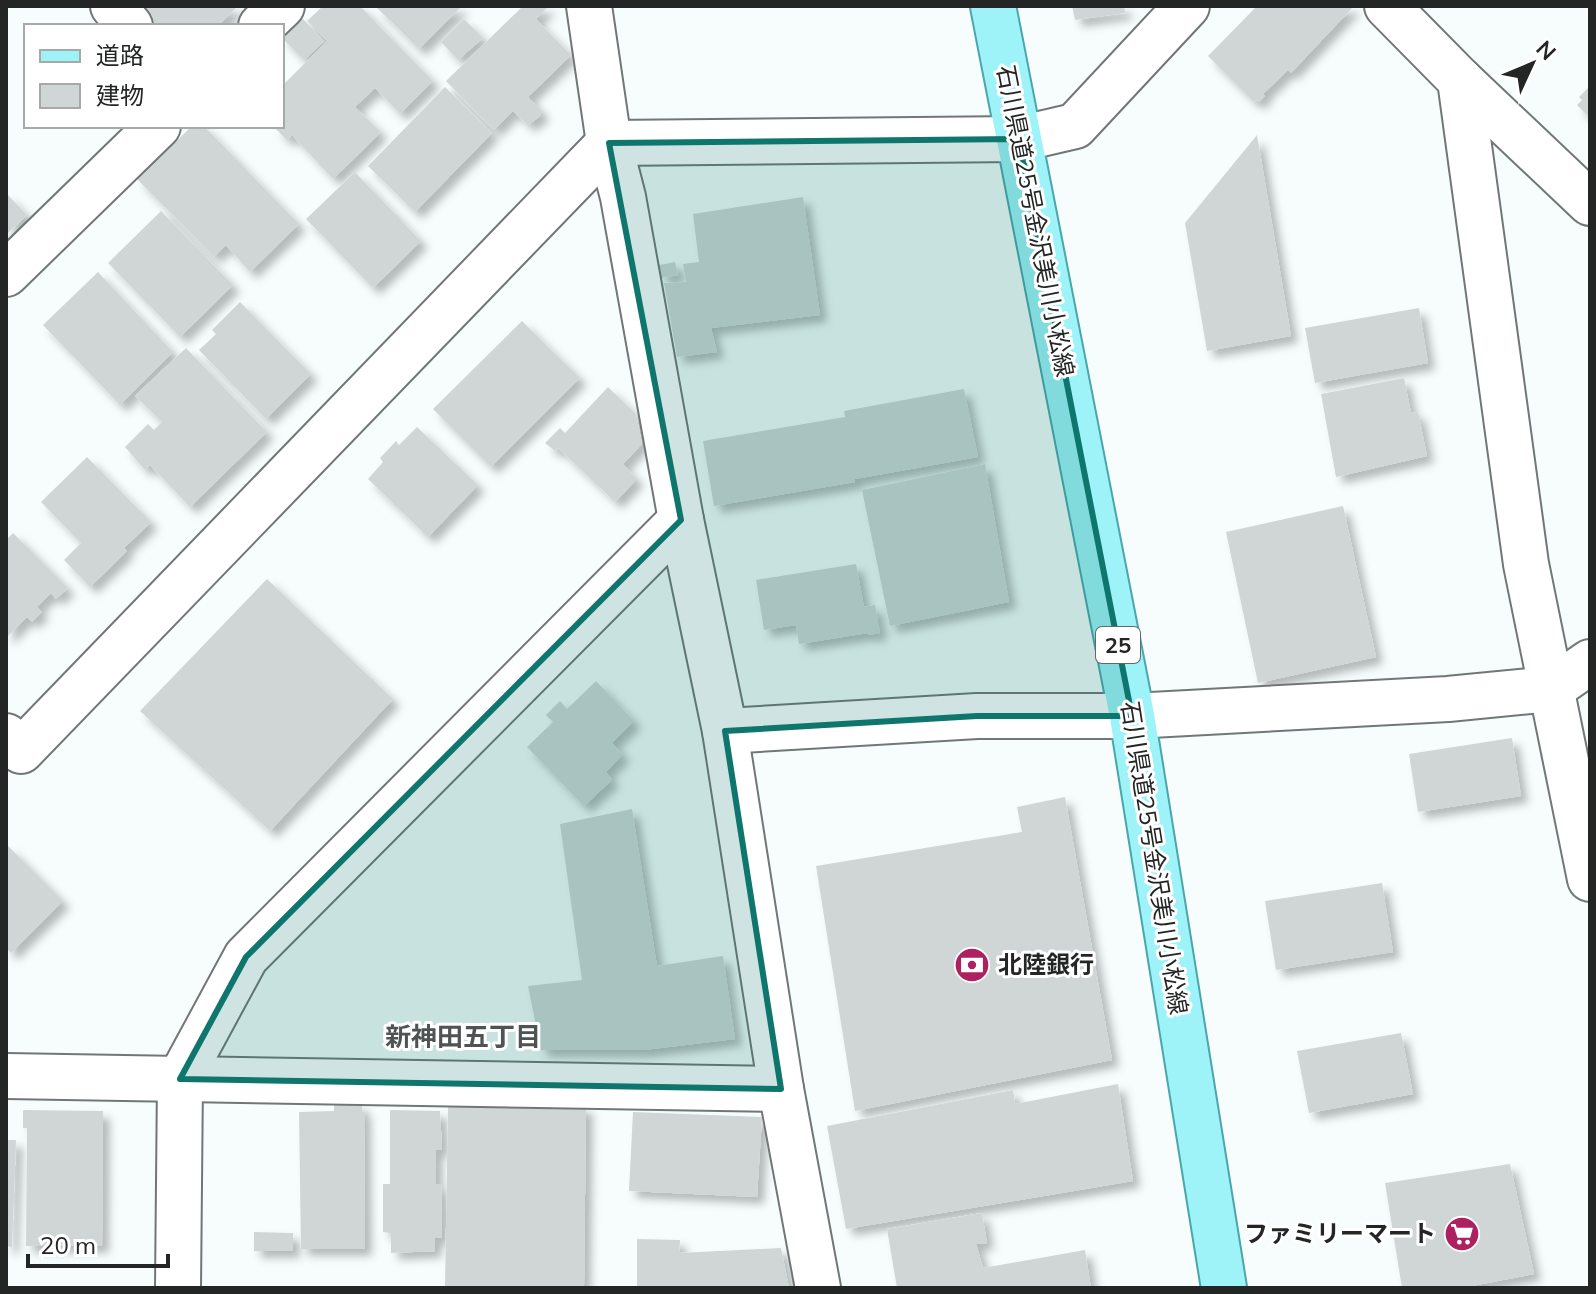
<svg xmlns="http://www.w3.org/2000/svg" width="1596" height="1294" viewBox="0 0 1596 1294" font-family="Mulish,'Noto Sans JP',sans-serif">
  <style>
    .building { fill: #d0d6d6; filter: url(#shadow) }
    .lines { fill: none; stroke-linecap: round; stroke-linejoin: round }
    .street-casing { stroke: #717677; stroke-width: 48 }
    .primary-casing { stroke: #4aa6ab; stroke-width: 48 }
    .street { stroke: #fff; stroke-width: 44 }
    .primary { stroke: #9ef3f8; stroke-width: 44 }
    .marked { fill: #0f766e; fill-opacity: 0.2; stroke: #0f766e; stroke-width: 6; stroke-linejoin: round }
    .labels { text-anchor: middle; stroke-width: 6; stroke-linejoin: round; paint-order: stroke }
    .shield { fill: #fff; stroke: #666767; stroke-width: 2 }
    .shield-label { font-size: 22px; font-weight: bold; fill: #242626 }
    .street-label { font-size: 24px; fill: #242626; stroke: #fff }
    .poi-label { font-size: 24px; font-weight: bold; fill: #242626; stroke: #fff; text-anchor: start }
    .neighbourhood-label { font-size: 26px; font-weight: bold; fill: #4e5353; stroke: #fff }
  </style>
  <defs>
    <filter id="shadow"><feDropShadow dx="7" dy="7" stdDeviation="4" flood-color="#0004"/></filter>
  </defs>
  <rect width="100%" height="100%" fill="#f7fdfd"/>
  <!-- building -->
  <g class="building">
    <polygon points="146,6 238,6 218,26 136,26 131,21"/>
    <polygon points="323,6 360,6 433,81 400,114 375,88 355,107 381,132 333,179 292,135 287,140 273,126 282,126 282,86 327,41 307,21"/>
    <polygon points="375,6 462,6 419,49"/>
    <polygon points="523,6 549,6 536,19 571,55 528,97 542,111 539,117 528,125 513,111 494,130 446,81"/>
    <polygon points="1072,6 1124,6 1125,13 1075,20"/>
    <polygon points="1257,6 1354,6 1291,73 1288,70 1263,94 1265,96 1259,102 1257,100 1254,102 1208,56"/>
    <polygon points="300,16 324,41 304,60 282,38 282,34"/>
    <polygon points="464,19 483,38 458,60 441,42"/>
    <polygon points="1590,86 1590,118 1577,105 1582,100 1579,97"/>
    <polygon points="445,87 492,133 415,212 368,166"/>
    <polygon points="192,126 204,126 299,224 250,272 226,245 214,257 137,179"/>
    <polygon points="1257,135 1291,336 1207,351 1185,223"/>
    <polygon points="355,172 421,241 373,288 306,219"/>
    <polygon points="6,193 27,215 6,235"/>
    <polygon points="803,197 820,315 711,328 717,352 677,357 664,283 686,282 683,264 699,262 693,214"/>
    <polygon points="161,211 233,285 180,337 108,263"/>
    <polygon points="675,262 678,275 661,278 659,265"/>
    <polygon points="98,272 173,352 120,405 43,325"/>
    <polygon points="240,302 311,374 266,419 199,350 216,334 212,330"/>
    <polygon points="1419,308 1428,363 1315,383 1305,328"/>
    <polygon points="522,321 580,378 491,467 433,409"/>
    <polygon points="186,348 267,432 190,507 150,465 145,470 125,447 148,424 154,430 162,422 135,396"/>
    <polygon points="1404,378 1411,413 1418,412 1427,456 1336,477 1321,394"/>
    <polygon points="608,387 636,414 642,444 623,464 637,479 615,502 558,448 555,451 545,443 560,428 565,433"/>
    <polygon points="964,389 978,457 855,479 855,482 714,506 703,441 845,417 844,411"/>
    <polygon points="417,427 478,485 428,537 368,479 383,462 380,458 396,441 399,445"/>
    <polygon points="87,457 151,522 124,548 127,551 90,587 64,560 81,543 41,502"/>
    <polygon points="985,464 1009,602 890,626 862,490"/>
    <polygon points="1343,506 1376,657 1258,683 1226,532"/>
    <polygon points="13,533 68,588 56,599 51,593 37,607 42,612 32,622 27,617 6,638 6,540"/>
    <polygon points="856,564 864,607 875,605 880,633 868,635 868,633 799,644 796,625 764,630 756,580"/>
    <polygon points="267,579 393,699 270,831 140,711"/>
    <polygon points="596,681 634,721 612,743 623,754 606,772 612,780 584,806 527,747 553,722 546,715 560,701 567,709"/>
    <polygon points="1512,738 1521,796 1418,812 1409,754"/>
    <polygon points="1065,797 1112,1060 855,1111 816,866 1022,832 1017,807"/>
    <polygon points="632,809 657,966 723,956 735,1039 644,1050 541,1050 528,986 582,980 560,824"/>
    <polygon points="8,846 63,901 11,953 6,948 6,848"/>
    <polygon points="1382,883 1393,952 1276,970 1265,901"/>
    <polygon points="1401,1033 1413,1094 1309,1113 1297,1051"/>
    <polygon points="1118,1084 1133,1181 846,1229 827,1126 1013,1090 1015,1104"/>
    <polygon points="362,1104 362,1111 364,1112 365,1249 301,1249 299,1112 334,1111 334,1105"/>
    <polygon points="448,1105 586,1106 584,1288 445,1288"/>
    <polygon points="23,1110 103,1111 102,1246 26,1246 27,1128 23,1128"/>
    <polygon points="390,1110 440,1111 442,1149 436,1150 436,1184 441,1184 442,1238 435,1237 435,1251 391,1253 391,1233 383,1232 383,1184 390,1184"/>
    <polygon points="633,1112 762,1117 757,1197 629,1191"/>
    <polygon points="6,1140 16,1140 12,1247 6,1246"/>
    <polygon points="1510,1164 1534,1274 1461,1288 1402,1288 1385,1183"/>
    <polygon points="982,1213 987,1243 976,1244 983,1268 1085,1250 1091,1288 897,1288 887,1229"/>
    <polygon points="254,1232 293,1233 293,1251 254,1251"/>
    <polygon points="637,1239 680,1240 679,1253 781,1248 789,1288 637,1288"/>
  </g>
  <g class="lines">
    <defs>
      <g id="street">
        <polyline points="113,6 130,26"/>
        <polyline points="589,6 609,143 623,197 681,520 725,731 781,1089 818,1288"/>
        <polyline points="1387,6 1460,80 1526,564 1590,879"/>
        <polyline points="261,26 282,6"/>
        <polyline points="1460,80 1590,203"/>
        <polyline points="6,274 158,126"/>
        <polyline points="725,731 977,716 1132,716 1448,699 1551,689 1590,662"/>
        <polyline points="6,736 21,751 609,143 1019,139 1075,126 1187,6"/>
        <polyline points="6,1076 781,1089"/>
        <polyline points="178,1288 180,1079 246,957 681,520"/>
      </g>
      <polyline id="primary" points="993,6 1132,716 1224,1288"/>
    </defs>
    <!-- street casing -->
    <use href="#street" class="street-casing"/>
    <!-- primary casing -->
    <use href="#primary" class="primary-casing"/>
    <!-- street -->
    <use href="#street" class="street"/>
    <!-- primary -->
    <use href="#primary" class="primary"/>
  </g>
  <!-- marked area -->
  <path class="marked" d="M1019,139L1132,716H977L725,731L781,1089L180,1079L246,957L681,520L609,143Z"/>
  <!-- icons -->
  <defs>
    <symbol id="bank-disc" viewBox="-11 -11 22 22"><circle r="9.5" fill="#ad2161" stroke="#fff"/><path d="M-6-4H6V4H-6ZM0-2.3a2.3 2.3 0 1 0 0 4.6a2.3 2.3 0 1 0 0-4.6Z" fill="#fff"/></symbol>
    <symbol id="supermarket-disc" viewBox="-11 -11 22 22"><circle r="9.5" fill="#ad2161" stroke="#fff"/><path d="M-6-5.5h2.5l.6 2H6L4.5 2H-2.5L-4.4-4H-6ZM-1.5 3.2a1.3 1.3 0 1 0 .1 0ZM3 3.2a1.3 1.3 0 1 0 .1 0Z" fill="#fff"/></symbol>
  </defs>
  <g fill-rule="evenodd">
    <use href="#bank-disc" x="952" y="945" width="40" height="40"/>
    <use href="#supermarket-disc" x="1442" y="1214" width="40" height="40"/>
  </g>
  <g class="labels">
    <!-- shield labels -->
    <rect class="shield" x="1096" y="627" width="44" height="36" rx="6"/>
    <g class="shield-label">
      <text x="1118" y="653">25</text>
    </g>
    <!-- street labels -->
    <g class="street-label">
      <text transform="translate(1035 221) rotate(79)" y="8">石川県道25号金沢美川小松線</text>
      <text transform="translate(1154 858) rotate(81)" y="8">石川県道25号金沢美川小松線</text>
    </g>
    <!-- poi labels -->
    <g class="poi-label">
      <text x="998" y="973">北陸銀行</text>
      <text x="1436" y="1242" text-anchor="end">ファミリーマート</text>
    </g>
    <!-- neighbourhood labels -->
    <g class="neighbourhood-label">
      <text x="463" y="1046">新神田五丁目</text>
    </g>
  </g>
  <!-- border -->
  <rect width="1596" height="1294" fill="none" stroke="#242626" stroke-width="16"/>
  <!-- legend -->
  <rect x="24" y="24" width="260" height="104" fill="#ffffff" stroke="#a7a8a8" stroke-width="2"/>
  <rect x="40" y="50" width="40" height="12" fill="#9ef3f8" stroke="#a7a8a8" stroke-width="2"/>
  <text x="96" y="64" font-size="24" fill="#242626">道路</text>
  <rect x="40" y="84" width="40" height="24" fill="#d0d6d6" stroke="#a7a8a8" stroke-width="2"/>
  <text x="96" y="104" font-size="24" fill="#242626">建物</text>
  <!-- north arrow -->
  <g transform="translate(1532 64) rotate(46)" stroke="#ffffff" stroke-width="6" paint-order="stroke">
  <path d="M0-6L14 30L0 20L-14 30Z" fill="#242626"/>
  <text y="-12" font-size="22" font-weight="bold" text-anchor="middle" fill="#242626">N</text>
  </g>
  <!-- scale -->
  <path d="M28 1254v12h140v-12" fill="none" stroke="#242626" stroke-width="4"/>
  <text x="40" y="1254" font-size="24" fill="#242626" stroke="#ffffff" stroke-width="6" paint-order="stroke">20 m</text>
</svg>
